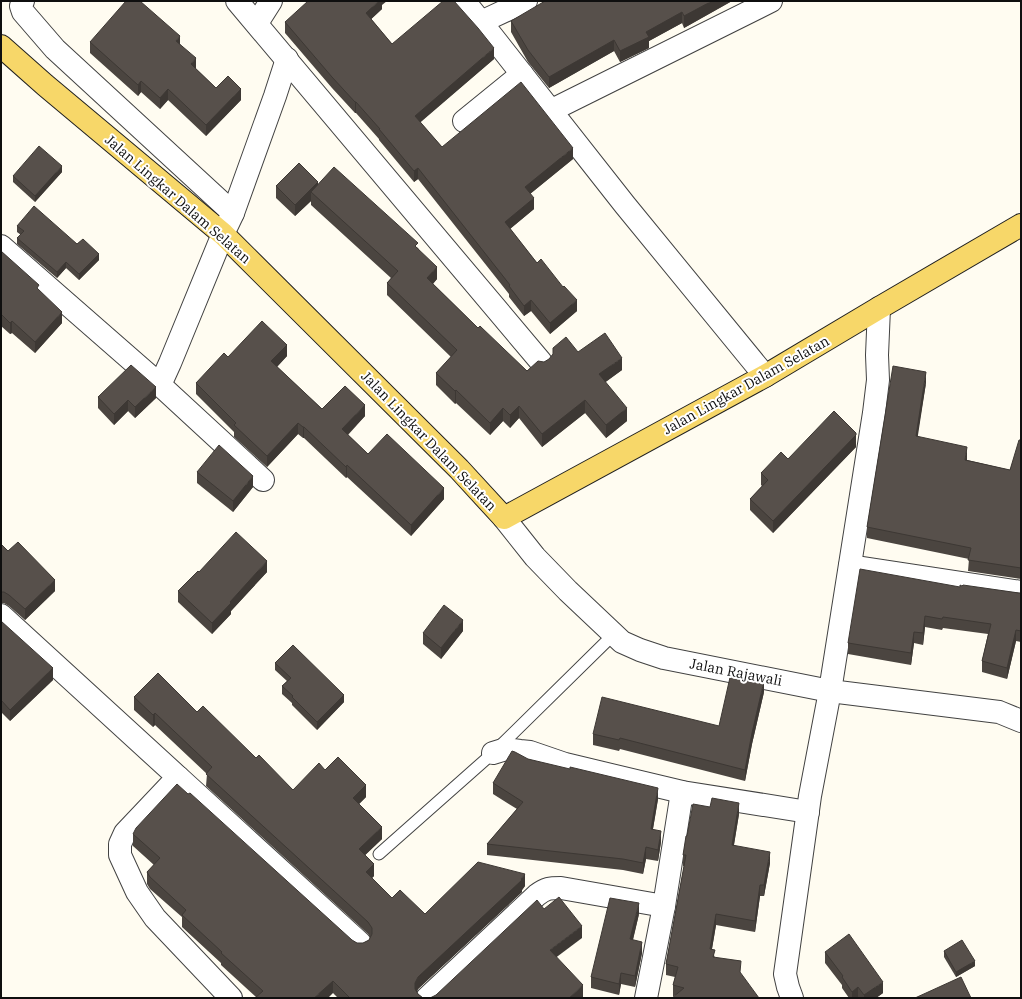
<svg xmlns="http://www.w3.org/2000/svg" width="1022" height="999" viewBox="0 0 1022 999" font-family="'IBM Plex Serif',serif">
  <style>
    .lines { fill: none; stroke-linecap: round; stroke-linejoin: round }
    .service-casing { stroke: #424242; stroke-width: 13 }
    .minor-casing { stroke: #424242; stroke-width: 24 }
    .tertiary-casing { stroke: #424242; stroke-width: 24 }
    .primary-casing { stroke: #202020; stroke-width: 24 }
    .service { stroke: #fff; stroke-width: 11 }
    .minor { stroke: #fff; stroke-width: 22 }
    .tertiary { stroke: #fff; stroke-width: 22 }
    .primary { stroke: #f7d769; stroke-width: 22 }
    .wall { fill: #4b4540 }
    .shaded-wall { fill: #3d3834 }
    .building { fill: #57504b; stroke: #3d3834 }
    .labels { text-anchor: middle; stroke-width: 4; stroke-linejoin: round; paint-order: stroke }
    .street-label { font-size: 14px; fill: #0f0f0f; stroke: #fff }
  </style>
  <rect width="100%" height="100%" fill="#fffcf1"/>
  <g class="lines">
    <defs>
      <polyline id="service" points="379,854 493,753 614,634"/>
      <g id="minor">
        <polyline points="23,1 21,6 23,12 55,49 233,213"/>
        <polyline points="237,1 541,362"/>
        <polyline points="464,1 481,22 625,205 765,376"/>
        <polyline points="481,22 526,1"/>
        <polyline points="257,23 271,1"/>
        <polyline points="550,111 771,1"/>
        <polyline points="464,121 522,74"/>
        <polyline points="1,246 160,385 170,363 223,234 233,213 275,96 287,59"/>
        <polyline points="160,385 263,480"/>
        <polyline points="850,566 1021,592"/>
        <polyline points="1,615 178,777 125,833 120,844 120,855 137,892 155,918 231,998"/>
        <polyline points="493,753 506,749 520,751 530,752 565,764 682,792 808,812"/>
        <polyline points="178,777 360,943"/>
        <path d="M427,998L537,895C546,888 550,888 561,888L664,906"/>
        <polyline points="646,998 664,906 682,792"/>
        <polyline points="792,998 788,987 785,974 810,796 830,691 874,413 878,380 877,355 879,308"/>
      </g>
      <polyline id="tertiary" points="504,518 535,557 568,591 622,642 640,650 664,658 830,691 999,712 1021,721"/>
      <polyline id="primary" points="1,46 45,85 223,234 459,469 504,518 765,376 879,308 1021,225"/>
    </defs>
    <!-- service casing -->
    <use href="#service" class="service-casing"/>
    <!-- minor casing -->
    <use href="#minor" class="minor-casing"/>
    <!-- tertiary casing -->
    <use href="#tertiary" class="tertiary-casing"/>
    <!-- primary casing -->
    <use href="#primary" class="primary-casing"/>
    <!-- service -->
    <use href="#service" class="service"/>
    <!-- minor -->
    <use href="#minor" class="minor"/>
    <!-- tertiary -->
    <use href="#tertiary" class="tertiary"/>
    <!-- primary -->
    <use href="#primary" class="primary"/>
  </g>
  <!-- wall -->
  <g class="wall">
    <polygon points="732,1 684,28 682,23 649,41 649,48 620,62 614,51 549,88 528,62 511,32 511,21"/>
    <polygon points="382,5 382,9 371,19 392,44 494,59 420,122 442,147 573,159 530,194 534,209 510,229 537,263 577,311 550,334 531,311 524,316 509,297 509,294 418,179 414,182 379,140 379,139 356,113 355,113 332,88 285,33 285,22"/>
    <polygon points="90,42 180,44 196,69 216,88 241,100 206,136 168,100 160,109 141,92 138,96 90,53"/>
    <polygon points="62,172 35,202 13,182 13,176"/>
    <polygon points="318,184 418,248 437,279 433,284 478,328 527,371 544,362 578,352 622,370 605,382 627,421 606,438 585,413 542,447 519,418 510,428 503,421 490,435 456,403 455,404 436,385 436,373 451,357 387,295 387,283 391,278 311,205 311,201 295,216 276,198 276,186"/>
    <polygon points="17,226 77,244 99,260 79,280 66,268 57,278 17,244 17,238 21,235 17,232"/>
    <polygon points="1,251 39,290 62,323 35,353 12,333 10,334 1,326"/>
    <polygon points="287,356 277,367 322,409 365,416 348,435 368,454 444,499 411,536 347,477 346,478 304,438 303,438 298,434 267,467 234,437 234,432 196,394 196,383 228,357"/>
    <polygon points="926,383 917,437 967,459 967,460 1010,470 1021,440 1021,579 968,571 969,559 867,538 867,527"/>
    <polygon points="98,397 156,398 135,418 128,411 114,425 98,408"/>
    <polygon points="856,444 856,447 773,533 750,510 750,499 762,486 761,485 761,473 788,459"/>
    <polygon points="197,472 253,487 233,512 197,483"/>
    <polygon points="1,544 8,551 55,591 25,620 9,606 4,603 1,603"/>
    <polygon points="199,572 267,572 231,611 231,614 212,634 178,602 178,591"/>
    <polygon points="960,587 1021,593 1021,642 1016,641 1007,679 982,672 982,661 988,634 943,628 942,630 925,627 923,645 914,643 911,665 848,654 848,643"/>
    <polygon points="1,621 53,680 10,721 1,712"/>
    <polygon points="463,631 441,659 423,644 423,633"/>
    <polygon points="275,663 344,702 317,730 292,705 292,703 282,694 282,686 287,681 275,670"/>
    <polygon points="764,692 752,744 745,781 620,749 619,751 593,745 593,734 719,726"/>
    <polygon points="134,697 197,712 256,758 293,790 325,770 366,797 359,804 382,839 365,855 374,876 372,878 392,898 425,914 525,886 522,890 522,892 418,989 417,992 418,994 423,998 426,998 338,998 333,993 256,997 221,965 221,963 182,927 182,917 150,889 147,884 147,872 154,865 133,846 133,834 357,943 363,943 369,940 370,937 368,934 206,786 207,774 155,725 153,727 134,710"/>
    <polygon points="528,759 658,799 653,829 661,842 658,861 646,859 643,874 623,870 487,855 487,844 517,809 493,794 493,783"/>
    <polygon points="739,814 734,845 770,863 764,896 760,896 755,932 716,925 712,949 715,958 741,961 674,996 673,996 673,985 675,977 666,975 666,964 684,866 683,866 683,855 687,836"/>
    <polygon points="639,914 633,940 642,953 635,987 621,984 619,995 591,988 591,977"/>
    <polygon points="944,951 975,966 956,977 944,957"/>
    <polygon points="825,952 883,993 876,998 849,998 842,988 842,985 825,963"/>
  </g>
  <!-- shaded-wall -->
  <g class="shaded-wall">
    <polygon points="379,1 387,1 382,5 382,9 366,24 366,13"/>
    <polygon points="712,1 732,1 684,28 684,16"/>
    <polygon points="682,12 682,23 649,41 649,48 620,62 620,51 646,32"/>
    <polygon points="180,36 180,47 176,41"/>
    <polygon points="614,40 614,51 549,88 549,77"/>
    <polygon points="494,48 494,59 415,127 415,116"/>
    <polygon points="196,58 196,69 191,64"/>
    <polygon points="141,81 141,92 138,96 138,85"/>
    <polygon points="168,89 168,100 160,109 160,98"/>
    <polygon points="241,89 241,100 206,136 206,125"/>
    <rect x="355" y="102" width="1" height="11"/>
    <polygon points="573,148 573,159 525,198 525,187"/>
    <polygon points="62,166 62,172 35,202 35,196"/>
    <polygon points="418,168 418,179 414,182 414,171"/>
    <polygon points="318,182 318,193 311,192 311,201 295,216 295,205"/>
    <polygon points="534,198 534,209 505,233 505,222"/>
    <polygon points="99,254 99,260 79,280 79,274"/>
    <polygon points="66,262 66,268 57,278 57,272"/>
    <polygon points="437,267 437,279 427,290 427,278"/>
    <polygon points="531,300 531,311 524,316 524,306"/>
    <polygon points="577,300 577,311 550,334 550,323"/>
    <polygon points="62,312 62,323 35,353 35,342"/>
    <polygon points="12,321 12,333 10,334 10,323"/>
    <polygon points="287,345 287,356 271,373 271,361"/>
    <polygon points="622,358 622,370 599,387 599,374"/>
    <polygon points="926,372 926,383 916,448 916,436"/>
    <polygon points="156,387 156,398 135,418 135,407"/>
    <polygon points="456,390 456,403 455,404 455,391"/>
    <polygon points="128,400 128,411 114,425 114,414"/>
    <polygon points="585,400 585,413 542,447 542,434"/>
    <polygon points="365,405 365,416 342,440 342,429"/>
    <polygon points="519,406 519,418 510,428 510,415"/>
    <polygon points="503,408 503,421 490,435 490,423"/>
    <polygon points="627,408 627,421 606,438 606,425"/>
    <polygon points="298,423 298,434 267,467 267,456"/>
    <rect x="303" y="427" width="1" height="11"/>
    <polygon points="856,433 856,447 773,533 773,521"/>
    <polygon points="967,447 967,459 965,471 965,460"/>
    <polygon points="347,465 347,477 346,478 346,467"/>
    <polygon points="253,476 253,487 233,512 233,501"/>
    <polygon points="444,488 444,499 411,536 411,525"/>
    <polygon points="267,561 267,572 231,611 231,614 212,634 212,623 230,602"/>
    <polygon points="55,580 55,591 25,620 25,609"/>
    <polygon points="925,616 925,627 923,645 923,633"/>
    <polygon points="463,620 463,631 441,659 441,648"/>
    <polygon points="1016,630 1016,641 1007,679 1007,668"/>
    <polygon points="914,632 914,643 911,665 911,653"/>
    <polygon points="53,668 53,680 10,721 10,710"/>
    <polygon points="764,681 764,692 752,744 745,781 745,770 752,733"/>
    <polygon points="344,695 344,702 317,730 317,722"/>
    <polygon points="155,713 155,725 153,727 153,715"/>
    <polygon points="366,785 366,797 353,810 353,798"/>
    <polygon points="658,788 658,799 651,840 651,829"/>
    <polygon points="739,803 739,814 732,856 732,845"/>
    <polygon points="382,827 382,839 359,861 359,849"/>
    <polygon points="661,831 661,842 658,861 658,850"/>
    <polygon points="646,847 646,859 643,874 643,863"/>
    <polygon points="770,852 770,863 764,896 764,885"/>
    <polygon points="374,864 374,876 366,884 366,872"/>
    <polygon points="525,874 525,886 522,890 522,892 418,989 415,995 415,983 418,977 521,879"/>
    <polygon points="760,885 760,896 755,932 755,921"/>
    <polygon points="639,903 639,914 630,951 630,939"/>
    <polygon points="716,914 716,925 710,960 710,949"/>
    <polygon points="582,926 582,938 550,962 550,950"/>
    <polygon points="642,942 642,953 635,987 635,976"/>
    <polygon points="975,961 975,966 956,977 956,972"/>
    <polygon points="621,973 621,984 619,995 619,984"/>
    <polygon points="333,981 333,993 328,998 314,998"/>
    <polygon points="883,982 883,993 876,998 864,998 864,995"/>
    <polygon points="583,985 583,997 582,998 569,998"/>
    <polygon points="858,987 858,998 852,998 852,992"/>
  </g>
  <!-- building -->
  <g class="building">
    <polygon points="126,1 140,1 180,36 176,41 196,58 191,64 216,88 228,76 241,89 206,125 168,89 160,98 141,81 138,85 90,42"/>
    <polygon points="308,1 379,1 366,13 392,44 443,1 454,1 478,28 494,48 415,116 442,147 521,82 573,148 525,187 534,198 505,222 537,263 541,259 563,287 564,286 577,300 550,323 531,300 524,306 509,286 510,285 418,168 414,171 379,129 380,129 356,102 355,102 332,77 285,22"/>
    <polygon points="545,1 712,1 684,16 682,12 646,32 649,37 620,51 614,40 549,77 528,50 511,21"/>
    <polygon points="39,146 62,166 35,196 13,176"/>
    <polygon points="299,163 318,182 295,205 276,186"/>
    <polygon points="334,167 418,243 415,246 437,267 427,278 478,328 480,326 527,371 538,361 544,362 549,359 553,354 553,348 566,337 578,352 605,333 622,358 599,374 627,408 606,425 585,400 542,434 519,406 510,415 503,408 490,423 456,390 455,391 436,373 457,350 387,283 398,271 311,192"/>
    <polygon points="34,206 77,244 83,239 99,254 79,274 66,262 57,272 17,238 24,231 17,226"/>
    <polygon points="1,251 39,285 37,288 62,312 35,342 12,321 10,323 1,314"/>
    <polygon points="262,321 287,345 271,361 322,409 345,386 365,405 342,429 368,454 387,434 444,488 411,525 347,465 346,467 304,427 303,427 298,423 267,456 234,425 236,423 196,383 224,353 228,357"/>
    <polygon points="131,365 156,387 135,407 128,400 114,414 98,397"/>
    <polygon points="893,366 926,372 916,436 967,447 965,460 1010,470 1019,440 1021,440 1021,568 968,560 971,548 867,527"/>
    <polygon points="834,411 856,433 856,435 773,521 750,499 768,480 761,473 781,452 788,459"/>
    <polygon points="219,445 253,476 233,501 197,472"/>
    <polygon points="236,532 267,561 230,602 231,603 212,623 178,591 198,571 199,572"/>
    <polygon points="18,542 55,580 25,609 9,595 4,592 1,592 1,544 8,551"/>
    <polygon points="860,569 960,587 960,585 962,586 963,585 1019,593 1021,593 1021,631 1016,630 1007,668 982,661 991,624 943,617 942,619 925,616 923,633 914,632 911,653 848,643"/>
    <polygon points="444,605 463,620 441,648 423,633"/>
    <polygon points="1,621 53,668 10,710 1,700"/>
    <polygon points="293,645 344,695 317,722 292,697 293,696 282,686 291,678 275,663"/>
    <polygon points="158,673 197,712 203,706 256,758 259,755 293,790 319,763 325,770 338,757 366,785 353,798 382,827 359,849 374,864 366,872 392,898 400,890 425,914 478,862 525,874 521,879 522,880 418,977 415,983 415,989 418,994 423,998 426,998 350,998 333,981 314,998 255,998 263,991 221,953 222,952 182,915 186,910 150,877 147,872 160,858 133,834 136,828 177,784 188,794 190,793 352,940 357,943 363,943 369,940 372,934 372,928 368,922 206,774 212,767 155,713 153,715 134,697"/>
    <polygon points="731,673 764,681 752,733 745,770 620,738 619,740 593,734 602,697 719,726"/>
    <polygon points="512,751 515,752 528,759 570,769 570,767 658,788 651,829 661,831 658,850 646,847 643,863 623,859 487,844 523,802 493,783"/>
    <polygon points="712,798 739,803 732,845 770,852 764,885 760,885 755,921 716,914 710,949 715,950 713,957 741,961 740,972 759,998 672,998 684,988 673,985 678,967 666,964 686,855 683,855 686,836 687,836 693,804 710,807"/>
    <polygon points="559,897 582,926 550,950 583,985 569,998 430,998 436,995 537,900 544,909"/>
    <polygon points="610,898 639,903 630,939 642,942 635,976 621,973 619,984 591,977"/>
    <polygon points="849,934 883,982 864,995 858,987 852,992 842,977 843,976 825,952"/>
    <polygon points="962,940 975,961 956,972 944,951"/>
    <polygon points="961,977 971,998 915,998"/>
  </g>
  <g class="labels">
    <!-- street labels -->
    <g class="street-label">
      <text transform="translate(178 199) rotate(41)" y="5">Jalan Lingkar Dalam Selatan</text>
      <text transform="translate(746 385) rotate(-29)" y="5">Jalan Lingkar Dalam Selatan</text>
      <text transform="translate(429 441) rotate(46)" y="5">Jalan Lingkar Dalam Selatan</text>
      <text transform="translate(736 672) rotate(11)" y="5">Jalan Rajawali</text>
    </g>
  </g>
  <!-- border -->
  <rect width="1022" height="999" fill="none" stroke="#0f0f0f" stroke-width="4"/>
</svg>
